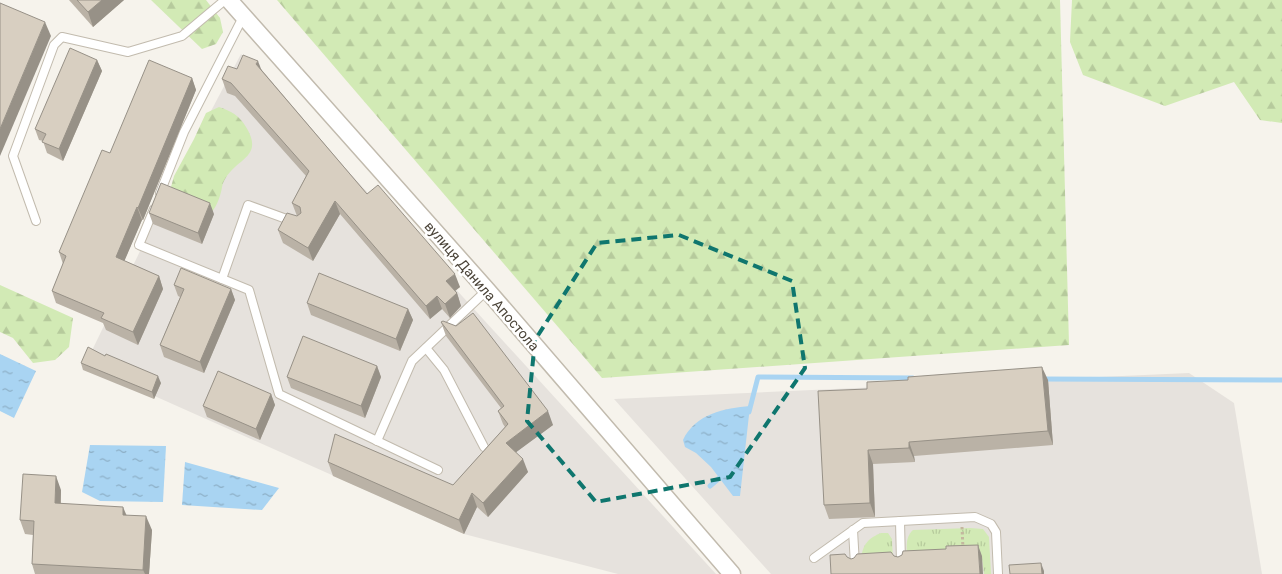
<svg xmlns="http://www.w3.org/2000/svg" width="1282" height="574" viewBox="0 0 1282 574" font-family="Roboto,sans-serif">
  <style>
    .industrial { fill: #e6e2dd }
    .grass { fill: url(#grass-tufts) }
    .forest { fill: url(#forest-firs) }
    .water { fill: url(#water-ripples) }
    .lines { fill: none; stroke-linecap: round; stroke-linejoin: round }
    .stream { stroke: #a9d4f2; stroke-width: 5 }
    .lane-casing { stroke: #c2bbae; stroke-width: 10 }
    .street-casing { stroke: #c2bbae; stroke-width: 19 }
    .path { stroke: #c4b79f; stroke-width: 3; stroke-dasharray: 2.5 2.5; stroke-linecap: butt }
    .lane { stroke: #fff; stroke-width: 8 }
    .street { stroke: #fff; stroke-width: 16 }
    .wall { fill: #bab2a6 }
    .shaded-wall { fill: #979187 }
    .building { fill: #d8cfc1; stroke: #979187 }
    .marked { fill: none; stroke: #0f766e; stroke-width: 4; stroke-dasharray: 10 6; stroke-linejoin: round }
    .labels { text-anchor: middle; stroke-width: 5; stroke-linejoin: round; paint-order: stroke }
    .street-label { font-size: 14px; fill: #4b4439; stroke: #fff }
  </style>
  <defs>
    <pattern id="grass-tufts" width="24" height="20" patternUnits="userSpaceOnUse" patternTransform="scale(1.25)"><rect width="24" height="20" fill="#d2eab5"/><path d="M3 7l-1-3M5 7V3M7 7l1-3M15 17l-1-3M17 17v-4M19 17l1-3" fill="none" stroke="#b6ca9c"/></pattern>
    <pattern id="forest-firs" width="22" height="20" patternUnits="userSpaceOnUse" patternTransform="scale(1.25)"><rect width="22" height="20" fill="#d2eab5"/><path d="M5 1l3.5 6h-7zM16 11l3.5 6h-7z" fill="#b6ca9c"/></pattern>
    <pattern id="water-ripples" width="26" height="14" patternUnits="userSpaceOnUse" patternTransform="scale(1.25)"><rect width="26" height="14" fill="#a9d4f2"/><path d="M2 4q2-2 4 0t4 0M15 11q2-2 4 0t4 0" fill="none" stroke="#8caec5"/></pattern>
  </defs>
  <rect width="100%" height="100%" fill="#f6f3ec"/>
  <!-- industrial -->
  <g class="industrial">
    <polygon points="241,54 716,574 618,574 464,534 85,365 171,187"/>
    <polygon points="1189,373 1234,403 1262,574 771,574 614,399"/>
  </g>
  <!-- grass -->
  <g class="grass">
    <path d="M970,528L983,529L989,537L991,574H984L982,559L908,562C907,551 904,538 913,530Z"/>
    <path d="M881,533H888L892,539L893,563L860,565C862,548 864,540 881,533Z"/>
  </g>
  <!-- forest -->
  <g class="forest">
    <polygon points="151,0 206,0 220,18 223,32 216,44 202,49"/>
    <polygon points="277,0 1060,0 1069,345 602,378"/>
    <polygon points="1072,0 1282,0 1282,123 1260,120 1234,82 1165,106 1083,75 1070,42"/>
    <path d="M219,107C231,111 239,115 246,127C265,158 235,158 224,181C222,184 222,189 221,192C218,204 214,210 206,219L175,200L171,187L174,176L194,139L206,113Z"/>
    <polygon points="0,285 73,318 69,347 55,360 33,363 13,338 0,332"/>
  </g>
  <!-- water -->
  <g class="water">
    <polygon points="0,354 36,371 14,418 0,411"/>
    <path d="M750,406L740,496H733L711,467L696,453L685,447L683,440C695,414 725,408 750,406Z"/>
    <polygon points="90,445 166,446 163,502 100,501 82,492"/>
    <polygon points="185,462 279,488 262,510 182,505"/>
  </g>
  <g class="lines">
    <!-- stream -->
    <g class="stream">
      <polyline points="1042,379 1282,380"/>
      <polyline points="749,412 758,377 913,378"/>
      <polyline points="710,486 723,475"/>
    </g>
    <defs>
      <g id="lane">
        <polyline points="160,193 184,132 243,17"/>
        <polyline points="154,209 139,245 249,290 279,394 438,470"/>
        <polyline points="36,221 13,156 54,45 62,37 128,52 182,36 225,0"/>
        <polyline points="222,279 248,205 292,221"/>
        <polyline points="426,348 444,370 484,447"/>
        <polyline points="377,441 412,361 487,290"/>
        <polyline points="900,521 901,563"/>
        <polyline points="853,530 855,565"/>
        <polyline points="814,558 863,523 975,517 991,524 996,532 998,574"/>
      </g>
      <polyline id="street" points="229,0 487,290 732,574"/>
    </defs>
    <!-- lane casing -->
    <use href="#lane" class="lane-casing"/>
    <!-- street casing -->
    <use href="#street" class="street-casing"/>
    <!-- path -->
    <polyline class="path" points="962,527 963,549"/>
    <!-- lane -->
    <use href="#lane" class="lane"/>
    <!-- street -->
    <use href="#street" class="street"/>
  </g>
  <!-- wall -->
  <g class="wall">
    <polygon points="69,0 124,0 93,27"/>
    <polygon points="97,60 102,71 63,161 47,153 43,141 39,140 35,129"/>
    <polygon points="237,69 261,69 367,194 460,287 455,291 457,293 461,306 450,318 442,309 430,319 340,214 313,261 283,243 278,230 297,216 292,203 306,176 235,96 227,93 222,79"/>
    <polygon points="192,78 196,90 143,220 142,220 124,261 159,276 163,289 138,345 106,330 103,323 56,303 52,291 63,264 59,252"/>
    <polygon points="149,213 214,214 202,244 153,224"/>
    <polygon points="174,285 231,289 235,300 204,373 164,357 160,345 180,297 178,296"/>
    <polygon points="307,303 408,309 413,320 400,351 311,315"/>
    <polygon points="441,322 553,425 516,452 528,472 488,517 477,507 464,534 333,476 328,462 453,485 505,427 503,424 498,411 501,408 446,336"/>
    <polygon points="105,356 161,383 154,399 83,370 81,363"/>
    <polygon points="377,366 381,377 365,418 291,388 287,377"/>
    <polygon points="1048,380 1053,445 914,456 915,462 873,464 875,517 829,519 824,505 867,389"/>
    <polygon points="271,394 275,405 260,440 207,417 203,406"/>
    <polygon points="61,490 61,503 126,515 152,530 149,574 35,574 32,564 33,535 25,534 20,520"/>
  </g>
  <!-- shaded-wall -->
  <g class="shaded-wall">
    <polygon points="102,0 124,0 93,27 88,12"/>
    <polygon points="45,22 51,36 0,156 0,129"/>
    <polygon points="97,60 102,71 63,161 59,149"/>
    <polygon points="258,61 263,74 256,64"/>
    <polygon points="192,78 196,90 143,220 138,208"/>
    <polygon points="335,201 340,214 313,261 308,248"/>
    <polygon points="210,203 214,214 202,244 198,233"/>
    <polygon points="137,207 142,220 121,269 116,257"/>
    <polygon points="455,274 460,287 451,294 446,281"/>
    <polygon points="159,276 163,289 138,345 133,332"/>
    <polygon points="231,289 235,300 204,373 200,362"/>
    <polygon points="457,293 461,306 450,318 445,304"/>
    <polygon points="437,296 442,309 430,319 426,306"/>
    <polygon points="408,309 413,320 400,351 396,339"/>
    <polygon points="377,366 381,377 365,418 361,406"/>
    <polygon points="1042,367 1048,380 1053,445 1048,431"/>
    <polygon points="158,376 161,383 154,399 152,392"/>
    <polygon points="271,394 275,405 260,440 256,429"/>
    <polygon points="548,411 553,425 511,456 506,443"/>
    <polygon points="909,442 914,456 915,462 909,448"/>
    <polygon points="868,450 873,464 875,517 870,503"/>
    <polygon points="523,459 528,472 488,517 483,503"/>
    <polygon points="56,476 61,490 60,517 55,503"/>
    <polygon points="472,493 477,507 464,534 459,520"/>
    <polygon points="123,507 129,521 123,515"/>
    <polygon points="146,516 152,530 149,574 145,574 143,570"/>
    <polygon points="978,545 982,556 983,574 980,574"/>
    <polygon points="1041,563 1044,571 1044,574 1042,574"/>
  </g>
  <!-- building -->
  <g class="building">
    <polygon points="77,0 102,0 88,12"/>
    <polygon points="0,3 45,22 0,129"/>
    <polygon points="70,48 97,60 59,149 42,142 46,134 35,129"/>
    <polygon points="243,55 258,61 256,64 367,194 378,185 455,274 446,281 457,293 445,304 437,296 426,306 335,201 308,248 278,230 287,213 297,216 301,213 300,207 292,203 309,171 231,83 222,79 228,66 237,69"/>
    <polygon points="149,60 192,78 138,208 137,207 116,257 159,276 133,332 101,318 104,313 52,291 66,256 59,252 102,150 110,153"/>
    <polygon points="161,183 210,203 198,233 149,213"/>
    <polygon points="181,268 231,289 200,362 160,345 184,289 174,285"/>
    <polygon points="319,273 408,309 396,339 307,303"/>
    <polygon points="473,313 548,411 506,443 523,459 483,503 472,493 459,520 328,462 335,434 453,485 508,424 498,411 504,406 441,322 443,321 456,326"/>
    <polygon points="303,336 377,366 361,406 287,377"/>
    <polygon points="88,347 105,356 106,354 158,376 152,392 81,363"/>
    <polygon points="1042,367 1048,431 909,442 909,448 868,450 870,503 824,505 818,391 867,389 867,382 908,380 908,377"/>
    <polygon points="218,371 271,394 256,429 203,406"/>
    <polygon points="23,474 56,476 55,503 123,507 123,515 146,516 143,570 32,564 34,521 20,520"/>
    <polygon points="978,545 980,574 831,574 830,555 845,554 847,557 851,559 854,558 857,554 891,552 894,556 898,557 902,555 903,551 946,549 946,546"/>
    <polygon points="1041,563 1042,574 1010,574 1009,565"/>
  </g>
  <!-- marked area -->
  <path class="marked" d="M679,235L792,281L805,368L730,477L596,502L527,421L535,340L597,243Z"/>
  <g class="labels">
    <!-- street labels -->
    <g class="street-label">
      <text transform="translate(482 286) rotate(49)" y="5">вулиця Данила Апостола</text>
    </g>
  </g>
</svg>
